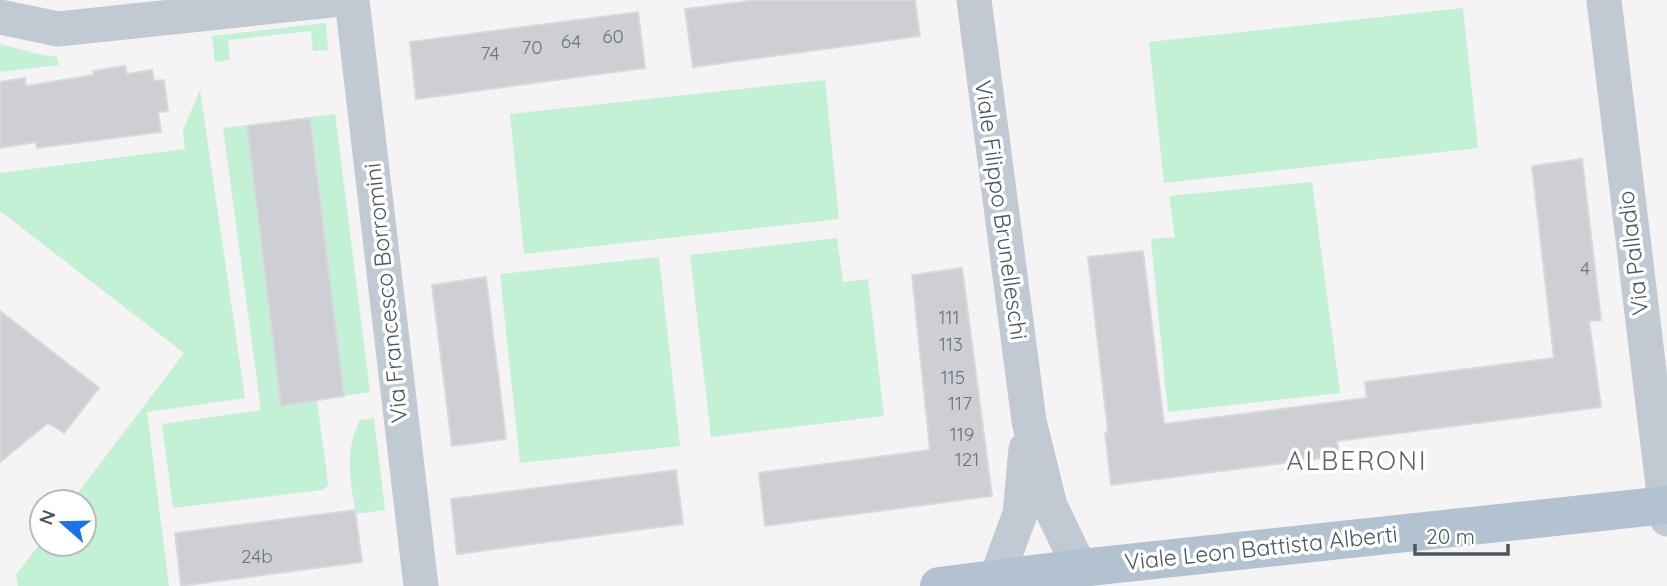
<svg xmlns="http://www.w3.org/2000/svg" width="1667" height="586" viewBox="0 0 1667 586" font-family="Quicksand,sans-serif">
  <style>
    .green { fill: #c3f1d5 }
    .building { fill: #cdcfd5; stroke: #d7d9de; stroke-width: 2 }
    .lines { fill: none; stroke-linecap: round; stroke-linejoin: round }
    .minor { stroke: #c1cad2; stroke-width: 35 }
    .major { stroke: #b3c2d1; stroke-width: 38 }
    .labels { text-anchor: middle; stroke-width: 7; stroke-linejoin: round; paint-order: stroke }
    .number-label { font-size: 19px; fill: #6b747e }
    .street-label { font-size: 23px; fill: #4a5661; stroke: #fff }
    .quarter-label { font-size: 26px; letter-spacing: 2px; fill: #5f6368; stroke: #fff }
  </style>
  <rect width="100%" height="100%" fill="#f5f3f3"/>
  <!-- green -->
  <g class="green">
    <polygon points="1463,8 1478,148 1164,183 1149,42"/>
    <polygon points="326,23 328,50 313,51 311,31 228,40 230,60 215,62 212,36"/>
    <polygon points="0,44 43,55 57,57 59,65 0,72"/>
    <polygon points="825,80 839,219 524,254 510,114"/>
    <polygon points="200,90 245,398 147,412 169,586 18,586 16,575 42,541 42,544 84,544 84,502 71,502 184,353 0,211 0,173 185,149 183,130"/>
    <polygon points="335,114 370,392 317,400 328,483 328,486 322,490 173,508 162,424 261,410 223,128"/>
    <polygon points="1312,182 1340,393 1168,412 1151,239 1175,237 1169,196"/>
    <polygon points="837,238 843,282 868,279 884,416 711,437 690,255"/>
    <polygon points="659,257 680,446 520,463 500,274"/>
    <path d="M374,418L385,510L356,514C350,479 344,453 360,420Z"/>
  </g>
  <!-- building -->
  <g class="building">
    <polygon points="757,0 915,0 920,36 693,67 685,9"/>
    <polygon points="638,12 645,68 416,99 410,42"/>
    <polygon points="125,66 127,74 152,70 154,81 164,80 168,111 158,112 161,132 37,148 36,142 0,148 0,82 25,78 26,86 94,75 93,71"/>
    <polygon points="310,118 344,396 281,406 247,126"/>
    <polygon points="1582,159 1601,320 1589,321 1601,407 1337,441 1339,456 1111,485 1105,433 1108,432 1088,257 1143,251 1164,424 1367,398 1365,382 1554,358 1532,166"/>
    <polygon points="962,268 992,496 765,526 759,473 930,450 912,275"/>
    <polygon points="486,277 506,439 452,446 432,285"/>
    <polygon points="0,311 99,388 64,433 48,423 0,462"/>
    <polygon points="676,470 683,524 457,554 451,499"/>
    <polygon points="355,510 362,562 181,586 175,533"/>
  </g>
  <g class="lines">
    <!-- minor -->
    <g class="minor">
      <polyline points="352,0 421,586"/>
      <polyline points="974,0 1029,421 1050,506 1080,568"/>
      <polyline points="1604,0 1667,519"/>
      <polyline points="0,17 58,29 332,0"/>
      <polyline points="996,579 1020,514 1026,449"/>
    </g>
    <!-- major -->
    <polyline class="major" points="939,586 1080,568 1667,505"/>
  </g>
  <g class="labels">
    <!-- number labels -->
    <g class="number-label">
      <text x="613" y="43">60</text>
      <text x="571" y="48">64</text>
      <text x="532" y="54">70</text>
      <text x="490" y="60">74</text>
      <text x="1585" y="275">4</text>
      <text x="949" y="324">111</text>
      <text x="951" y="351">113</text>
      <text x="953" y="384">115</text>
      <text x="960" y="410">117</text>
      <text x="962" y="441">119</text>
      <text x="967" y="466">121</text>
      <text x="257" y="563">24b</text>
    </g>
    <!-- street labels -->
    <g class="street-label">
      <text transform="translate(1001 210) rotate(82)" y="8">Viale Filippo Brunelleschi</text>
      <text transform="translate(1633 253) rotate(-97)" y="8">Via Palladio</text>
      <text transform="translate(386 293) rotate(-96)" y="8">Via Francesco Borromini</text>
      <text transform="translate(1261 548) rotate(-6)" y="8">Viale Leon Battista Alberti</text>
    </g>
    <!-- quarter labels -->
    <g class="quarter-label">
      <text x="1357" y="470">ALBERONI</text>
    </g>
  </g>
  <!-- north arrow -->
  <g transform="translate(63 523) rotate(290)"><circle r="33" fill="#ffffff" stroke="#b7bbc0" stroke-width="2"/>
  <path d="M0-5L12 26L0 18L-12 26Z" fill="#1a73e8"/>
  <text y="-10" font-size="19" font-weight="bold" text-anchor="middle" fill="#4a5661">N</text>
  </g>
  <!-- scale -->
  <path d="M1415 544v10h93v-10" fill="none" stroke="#4a5661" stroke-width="3.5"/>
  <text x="1426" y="544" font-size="21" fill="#4a5661" stroke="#ffffff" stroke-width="5" paint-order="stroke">20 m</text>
</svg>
